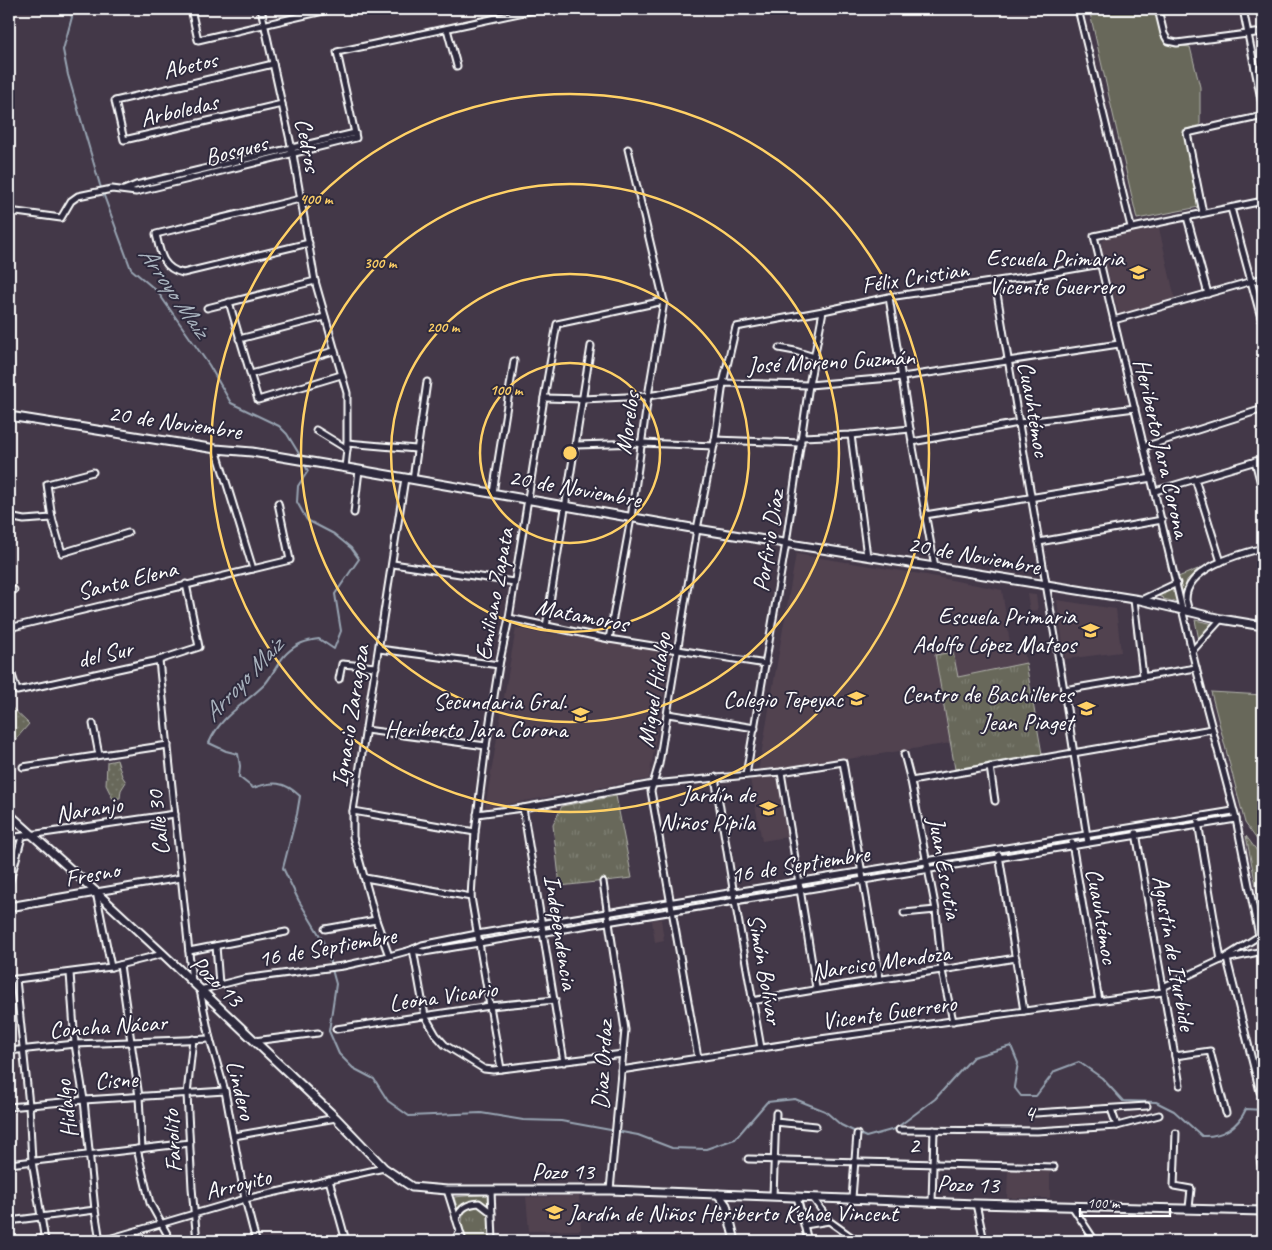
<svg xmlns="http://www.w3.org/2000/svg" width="1272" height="1250" viewBox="0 0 1272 1250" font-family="Caveat,sans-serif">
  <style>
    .built { fill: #514250 }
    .grass { fill: url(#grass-tufts); stroke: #b3b4ac }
    .park { fill: url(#park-dots); stroke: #b3b4ac }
    .pitch { fill: #67685a; stroke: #b3b4ac }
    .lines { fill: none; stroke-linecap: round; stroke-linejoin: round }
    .stream { stroke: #98a4b2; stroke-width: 2 }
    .street-casing { stroke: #fff; stroke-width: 9 }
    .secondary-casing { stroke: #fff; stroke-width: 11 }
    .street { stroke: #2f2a3d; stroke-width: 5 }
    .secondary { stroke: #2f2a3d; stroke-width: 7 }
    .ring { fill: none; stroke: #ffd166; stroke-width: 2.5 }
    .labels { text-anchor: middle; stroke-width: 4; stroke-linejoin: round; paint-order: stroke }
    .street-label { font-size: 24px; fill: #fff; stroke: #2f2a3d }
    .poi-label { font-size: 24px; fill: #fff; stroke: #2f2a3d; text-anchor: end }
    .water-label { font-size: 25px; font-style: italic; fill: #a9b3be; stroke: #2f2a3d }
    .centre { fill: #ffd166; stroke: #2f2a3d; stroke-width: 2.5 }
    .ring-label { font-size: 15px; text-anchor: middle; font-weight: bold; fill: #ffd166; stroke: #2f2a3d; stroke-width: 4; stroke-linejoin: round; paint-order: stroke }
  </style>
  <defs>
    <pattern id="grass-tufts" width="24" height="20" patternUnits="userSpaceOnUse" patternTransform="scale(1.25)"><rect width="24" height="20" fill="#67685a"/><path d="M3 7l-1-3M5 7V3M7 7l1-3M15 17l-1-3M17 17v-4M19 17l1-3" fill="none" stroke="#7e7f73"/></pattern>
    <pattern id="park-dots" width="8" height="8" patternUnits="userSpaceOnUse" patternTransform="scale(1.25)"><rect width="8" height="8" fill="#67685a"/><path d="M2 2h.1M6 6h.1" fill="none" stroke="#7e7f73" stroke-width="1.8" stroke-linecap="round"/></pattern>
  </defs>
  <rect width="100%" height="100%" fill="#433848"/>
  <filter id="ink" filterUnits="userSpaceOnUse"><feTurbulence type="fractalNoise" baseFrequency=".02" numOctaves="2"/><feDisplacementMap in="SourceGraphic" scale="10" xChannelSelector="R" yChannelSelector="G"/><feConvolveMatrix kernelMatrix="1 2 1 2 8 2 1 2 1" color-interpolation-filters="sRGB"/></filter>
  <g filter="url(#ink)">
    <!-- built -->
    <g class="built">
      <polygon points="1159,228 1175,299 1119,315 1101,246 1102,242 1107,237"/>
      <polygon points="796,554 926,575 1002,590 1011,650 1024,649 1026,663 958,677 935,655 951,743 758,773"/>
      <polygon points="1027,594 1036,595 1038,610 1030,611"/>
      <polygon points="1057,600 1116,609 1121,652 1065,659"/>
      <polygon points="516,628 671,652 649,779 485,808"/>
      <polygon points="778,776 787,837 762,841 750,779"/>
      <polygon points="661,919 664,941 655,943 652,920"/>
      <polygon points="1008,1169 1050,1170 1050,1198 1007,1198"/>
      <polygon points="579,1196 581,1230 529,1231 526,1197"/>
    </g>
    <!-- grass -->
    <g class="grass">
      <polygon points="1198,569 1187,580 1183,595 1178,577"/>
      <polygon points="1172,589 1173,593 1175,591 1177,602 1163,599 1164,598 1158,596"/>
      <polygon points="1195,620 1214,624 1199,640"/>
      <polygon points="953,652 958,677 1026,663 1042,754 955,769 935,655"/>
      <polygon points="616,796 632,878 560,886 553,825 562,806"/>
      <polygon points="1246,836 1263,859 1263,920"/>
      <polygon points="488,1194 490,1210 481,1203 458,1211 454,1197"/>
      <path d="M478,1205L488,1211L490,1241H467C461,1225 457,1210 478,1205Z"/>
    </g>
    <!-- park -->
    <g class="park">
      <polygon points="9,705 29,724 9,747"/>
      <polygon points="117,760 122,776 126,782 121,790 120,798 113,799 106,785 107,762"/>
    </g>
    <!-- pitch -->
    <g class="pitch">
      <polygon points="1089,9 1155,9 1165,44 1190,47 1200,87 1200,125 1183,130 1199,207 1137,219"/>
      <polygon points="1211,692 1263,695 1263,848 1245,823"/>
    </g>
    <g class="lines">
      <!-- stream -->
      <g class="stream">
        <polyline points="68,9 72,17 63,50 68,75 100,185 131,269 157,291 209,365 231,403 279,426 287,434 301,457"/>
        <path d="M304,463L308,471L298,486L297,502L307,520L334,534L351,548L359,559L335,594L341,631L334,649L319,639C305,641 298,643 287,653C278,661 273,675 265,684C244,705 221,715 209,743L226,751L238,754L240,766L239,777L253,788C273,781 284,781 300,796L297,814L283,868L299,901L323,941L328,955L336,984L329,1031L339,1054L353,1068L374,1079L388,1101L409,1116L481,1113L523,1120L561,1121L638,1135L672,1148L706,1149L735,1139L767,1102L795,1099L825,1111L841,1125L866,1137L895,1129L935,1099L973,1057L1011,1046L1018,1063L1014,1087L1021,1096H1036L1055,1071L1079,1062L1102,1078L1123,1101L1156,1102L1174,1111L1202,1136C1222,1137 1238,1127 1246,1109L1263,1110"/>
      </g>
      <defs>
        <g id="street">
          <polyline points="191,9 198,40 332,9"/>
          <polyline points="261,9 293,154 315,281 347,393 347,449 345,468"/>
          <polyline points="1078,9 1131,227"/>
          <polyline points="1158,9 1164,34 1168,41 1177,43 1263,32"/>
          <polyline points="1243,9 1263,109"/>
          <polyline points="447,29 457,66"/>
          <polyline points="273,64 115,101 124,140 282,104"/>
          <polyline points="124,190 136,185 355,133"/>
          <path d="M300,199L156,234C160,252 162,269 183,273L309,243"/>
          <polyline points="1263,201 1094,236 1196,668 1236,819 1259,936 1263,945"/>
          <polyline points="1231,208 1263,325"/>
          <polyline points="9,211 61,218 71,201 78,196 112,189 136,192 356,138 337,52 538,9"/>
          <polyline points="1203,213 1187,133 1263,116"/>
          <polyline points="1187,217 1208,294"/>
          <polyline points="1038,275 1040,289"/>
          <polyline points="995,282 1064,690 1088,843"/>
          <polyline points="889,297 912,442 935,567"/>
          <polyline points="229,302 258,400 341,375"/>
          <polyline points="207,308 315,281"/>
          <polyline points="9,312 9,319"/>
          <polyline points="1114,320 1263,278"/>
          <polyline points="239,339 325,317"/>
          <polyline points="779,348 795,351 814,357"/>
          <polyline points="251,374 334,351"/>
          <polyline points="544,398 583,399 648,396 723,383 809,385 902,377 1119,344"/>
          <polyline points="316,430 347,449"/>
          <polyline points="851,435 867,556"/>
          <polyline points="802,437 851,435 910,429"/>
          <polyline points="715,440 801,443"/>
          <polyline points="912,442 1019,423 1135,408"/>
          <polyline points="347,443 416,449"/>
          <polyline points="576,445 642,443 714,446"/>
          <polyline points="1144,447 1263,409"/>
          <polyline points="216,449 253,569"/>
          <polyline points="1255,461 1263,492"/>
          <polyline points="93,472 47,484 52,518 62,553 128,533"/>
          <polyline points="413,479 427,382"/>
          <polyline points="1195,479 1221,562"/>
          <polyline points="1155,491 1263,459"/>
          <polyline points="493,493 514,361"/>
          <polyline points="354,513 359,470"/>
          <polyline points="925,515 1152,478"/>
          <polyline points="9,517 24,520 52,518"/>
          <polyline points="1039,542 1162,520"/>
          <polyline points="393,564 514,582"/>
          <polyline points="9,589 14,590"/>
          <polyline points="1134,600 1143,676"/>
          <polyline points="1141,600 1177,583"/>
          <path d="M1189,612C1188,608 1187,604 1186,600C1185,568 1239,554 1263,548"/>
          <polyline points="509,618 609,639 766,664"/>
          <polyline points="546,627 591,346"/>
          <polyline points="9,628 290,560 278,503"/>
          <polyline points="609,639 631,518 648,396 664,301 628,149"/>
          <polyline points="379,649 499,665"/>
          <polyline points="1193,650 1221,619"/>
          <polyline points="159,660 192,982"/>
          <polyline points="9,665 17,691 159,660 199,647 186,584"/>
          <polyline points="339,679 342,664 376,667"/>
          <polyline points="1064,690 1196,668"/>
          <polyline points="668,714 755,728"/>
          <polyline points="93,724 99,755"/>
          <polyline points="366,730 486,746"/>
          <polyline points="904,754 911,781 936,910 942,971 953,1021"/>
          <polyline points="23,767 168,745"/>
          <polyline points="990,767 995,801"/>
          <polyline points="781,772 816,988"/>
          <polyline points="746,775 786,543 809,385 823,311"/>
          <polyline points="715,777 735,901 761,1048"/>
          <polyline points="911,781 1212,729"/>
          <polyline points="523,808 564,1062"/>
          <polyline points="353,811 475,832"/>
          <polyline points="477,814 523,808 653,784 781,772 843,762 880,979"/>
          <polyline points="1198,822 1221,960 1259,936"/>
          <polyline points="1136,833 1180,1085"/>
          <polyline points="9,838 175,814"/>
          <polyline points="1072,843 1099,1001"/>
          <polyline points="999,855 1024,1011"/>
          <polyline points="365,878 471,897"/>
          <polyline points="603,882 625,1030 610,1190"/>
          <polyline points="9,884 22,837"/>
          <polyline points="904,913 936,910"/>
          <polyline points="325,929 376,920"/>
          <polyline points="216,946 219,984"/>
          <polyline points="413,949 425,1016 436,1035 445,1045 484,1069 493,1070 623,1054"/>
          <polyline points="411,950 424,952 1236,819"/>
          <polyline points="189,951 286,932"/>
          <polyline points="389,956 376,920 353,837 353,811 405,478"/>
          <polyline points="1227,959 1260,1092"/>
          <polyline points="120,965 139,1097 142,1149"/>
          <polyline points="111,967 96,892 181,878"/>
          <polyline points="70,973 75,1044 84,1100 95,1210 100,1241"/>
          <polyline points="16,979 29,1105 32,1161 45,1241"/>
          <polyline points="9,980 111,967 163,954"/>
          <polyline points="1163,987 1221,960 1263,951"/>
          <path d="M752,1001C840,984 928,973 1016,958"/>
          <polyline points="336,1029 490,1006 555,1000"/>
          <polyline points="193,1039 187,1094 192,1188 197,1241"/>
          <polyline points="254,1041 318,1033"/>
          <polyline points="9,1051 75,1044 210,1039"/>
          <polyline points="1175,1056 1210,1051 1226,1113"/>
          <polyline points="698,1058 651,791 659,764 697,529 715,440 723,383 736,327 823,311 889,297 1038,275 1101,264"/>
          <polyline points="501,1069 471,897 475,832 486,746 499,665 509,618 544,398 557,324 664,301"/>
          <polyline points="621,1070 813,1040 1163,992"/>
          <polyline points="9,1107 84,1100 225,1091"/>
          <polyline points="1111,1109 1117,1126"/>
          <polyline points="1035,1113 1147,1106"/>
          <polyline points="775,1122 816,1126"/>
          <polyline points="899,1130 1037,1131 1117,1126 1159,1115"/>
          <polyline points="1176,1133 1174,1186 1191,1189 1189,1208"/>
          <polyline points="234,1136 336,1118"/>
          <polyline points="137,1149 150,1203 171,1241"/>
          <polyline points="1260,1158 1263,1178"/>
          <polyline points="748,1159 1054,1167"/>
          <polyline points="9,1164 190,1143"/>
          <polyline points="329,1180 346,1241"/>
          <polyline points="447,1190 463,1241"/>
          <polyline points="491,1190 493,1241"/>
          <polyline points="773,1196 776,1113"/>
          <polyline points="797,1197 808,1241"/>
          <polyline points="813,1198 829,1221 857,1241"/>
          <polyline points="852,1198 857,1134"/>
          <polyline points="932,1202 934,1130"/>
          <polyline points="976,1204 984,1241"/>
          <polyline points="1072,1206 1095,1241"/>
          <path d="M456,1219C461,1208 466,1204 479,1203L492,1213"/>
          <polyline points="9,1221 95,1210"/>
          <polyline points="805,1225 829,1221"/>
          <polyline points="102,1241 245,1199 384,1168"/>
          <polyline points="256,1241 245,1199 225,1091 210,1039 200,990 243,979 343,966 389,956 411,950 422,945 477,934 1233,811"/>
          <polyline points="454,1241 459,1233"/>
        </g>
        <g id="secondary">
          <polyline points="9,416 216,449 252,452 359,470 697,529 1140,600 1221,619 1263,626"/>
          <polyline points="9,814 96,892 163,954 336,1118 384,1168 412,1187 447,1190 610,1190 976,1204 1263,1211"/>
          <polyline points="9,907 96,892"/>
          <polyline points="718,1194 726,1205 735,1241"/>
        </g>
      </defs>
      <!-- street casing -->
      <use href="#street" class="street-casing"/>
      <!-- secondary casing -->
      <use href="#secondary" class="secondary-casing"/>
      <!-- street -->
      <use href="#street" class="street"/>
      <!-- secondary -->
      <use href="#secondary" class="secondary"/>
    </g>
  </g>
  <!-- distance rings -->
  <g class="ring">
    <circle cx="570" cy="453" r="90"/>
    <circle cx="570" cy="453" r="179"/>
    <circle cx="570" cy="453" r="269"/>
    <circle cx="570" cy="453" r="359"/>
  </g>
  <!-- icons -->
  <defs>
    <symbol id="school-bare" viewBox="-9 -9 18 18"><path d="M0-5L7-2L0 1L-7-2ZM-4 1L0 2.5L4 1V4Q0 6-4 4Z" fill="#ffd166" stroke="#2f2a3d" stroke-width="2.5" paint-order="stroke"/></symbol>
    <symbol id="university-bare" viewBox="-9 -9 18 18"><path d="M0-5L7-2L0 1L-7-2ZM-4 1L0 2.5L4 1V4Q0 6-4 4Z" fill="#ffd166" stroke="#2f2a3d" stroke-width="2.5" paint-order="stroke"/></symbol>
  </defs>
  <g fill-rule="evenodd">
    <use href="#school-bare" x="1126" y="260" width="25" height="25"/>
    <use href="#school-bare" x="1078" y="618" width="25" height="25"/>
    <use href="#school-bare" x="844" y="686" width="25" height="25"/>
    <use href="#university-bare" x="1074" y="696" width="25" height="25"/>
    <use href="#school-bare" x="568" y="702" width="25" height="25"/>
    <use href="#school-bare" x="756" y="796" width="25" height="25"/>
    <use href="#school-bare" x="542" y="1200" width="25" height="25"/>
  </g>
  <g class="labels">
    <!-- street labels -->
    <g class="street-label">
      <text transform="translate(190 65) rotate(-13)" y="8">Abetos</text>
      <text transform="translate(179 110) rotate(-13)" y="8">Arboledas</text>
      <text transform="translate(308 145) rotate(79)" y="8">Cedros</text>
      <text transform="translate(236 150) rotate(-14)" y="8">Bosques</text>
      <text transform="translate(915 277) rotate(-9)" y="8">Félix Cristian</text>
      <text transform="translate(831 361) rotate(-3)" y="8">José Moreno Guzmán</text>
      <text transform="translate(1034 409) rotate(80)" y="8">Cuauhtémoc</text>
      <text transform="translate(175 422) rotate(8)" y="8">20 de Noviembre</text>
      <text transform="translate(627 423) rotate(-82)" y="8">Morelos</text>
      <text transform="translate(1162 448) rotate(77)" y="8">Heriberto Jara Corona</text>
      <text transform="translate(575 488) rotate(10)" y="8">20 de Noviembre</text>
      <text transform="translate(768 541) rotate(-81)" y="8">Porfirio Díaz</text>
      <text transform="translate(974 555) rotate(10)" y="8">20 de Noviembre</text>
      <text transform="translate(127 580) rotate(-14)" y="8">Santa Elena</text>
      <text transform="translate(494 594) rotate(-80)" y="8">Emiliano Zapata</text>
      <text transform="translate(582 615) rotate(11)" y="8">Matamoros</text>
      <text transform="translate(105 654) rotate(-13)" y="8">del Sur</text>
      <text transform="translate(654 690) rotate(-81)" y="8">Miguel Hidalgo</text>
      <text transform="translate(350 716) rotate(-81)" y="8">Ignacio Zaragoza</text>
      <text transform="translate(89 809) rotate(-9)" y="8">Naranjo</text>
      <text transform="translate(158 823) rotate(-96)" y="8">Calle 30</text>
      <text transform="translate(800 864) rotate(-9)" y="8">16 de Septiembre</text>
      <text transform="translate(945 868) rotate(80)" y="8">Juan Escutia</text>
      <text transform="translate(92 874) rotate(-10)" y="8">Fresno</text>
      <text transform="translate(1102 916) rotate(80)" y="8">Cuauhtémoc</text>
      <text transform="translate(561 932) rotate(81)" y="8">Independencia</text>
      <text transform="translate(327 947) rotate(-10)" y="8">16 de Septiembre</text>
      <text transform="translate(1174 953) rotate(80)" y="8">Agustín de Iturbide</text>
      <text transform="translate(881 962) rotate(-8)" y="8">Narciso Mendoza</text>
      <text transform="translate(765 969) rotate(80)" y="8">Simón Bolívar</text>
      <text transform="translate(217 981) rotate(44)" y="8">Pozo 13</text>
      <text transform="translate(443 996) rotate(-8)" y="8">Leona Vicario</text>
      <text transform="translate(889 1012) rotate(-8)" y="8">Vicente Guerrero</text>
      <text transform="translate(108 1026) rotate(-4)" y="8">Concha Nácar</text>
      <text transform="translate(602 1065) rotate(-87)" y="8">Diaz Ordaz</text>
      <text transform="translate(116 1080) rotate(-3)" y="8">Cisne</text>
      <text transform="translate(241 1090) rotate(76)" y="8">Lindero</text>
      <text transform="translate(66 1109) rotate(-97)" y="8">Hidalgo</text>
      <text transform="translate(1029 1113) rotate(-1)" y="8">4</text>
      <text transform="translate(172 1141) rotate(-93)" y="8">Farolito</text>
      <text transform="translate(914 1145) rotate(2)" y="8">2</text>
      <text x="563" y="1179">Pozo 13</text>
      <text transform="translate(238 1184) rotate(-14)" y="8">Arroyito</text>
      <text transform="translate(968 1184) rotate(2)" y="8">Pozo 13</text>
    </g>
    <!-- poi labels -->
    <g class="poi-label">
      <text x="1124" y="266">Escuela Primaria<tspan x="1124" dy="28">Vicente Guerrero</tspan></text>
      <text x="1076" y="624">Escuela Primaria<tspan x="1076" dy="28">Adolfo López Mateos</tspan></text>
      <text x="1073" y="702">Centro de Bachilleres<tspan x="1073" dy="28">Jean Piaget</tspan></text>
      <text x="843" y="707">Colegio Tepeyac</text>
      <text x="567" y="709">Secundaria Gral.<tspan x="567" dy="28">Heriberto Jara Corona</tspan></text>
      <text x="755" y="802">Jardín de<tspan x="755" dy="28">Niños Pípila</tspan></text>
      <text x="568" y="1221" text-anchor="start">Jardín de Niños Heriberto Kehoe Vincent</text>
    </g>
    <!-- water labels -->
    <g class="water-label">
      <text transform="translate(175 291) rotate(55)" y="9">Arroyo Maiz</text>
      <text transform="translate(242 679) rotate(-47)" y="9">Arroyo Maiz</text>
    </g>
  </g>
  <circle cx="570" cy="453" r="8" class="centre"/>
  <g class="ring-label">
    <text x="316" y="204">400 m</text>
    <text x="380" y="268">300 m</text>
    <text x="443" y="332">200 m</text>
    <text x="506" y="395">100 m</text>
  </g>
  <!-- margin -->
  <rect width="1272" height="1250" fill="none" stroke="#2f2a3d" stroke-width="30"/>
  <rect x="15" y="15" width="1242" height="1220" fill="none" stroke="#fff" stroke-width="2" filter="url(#ink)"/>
  <!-- scale -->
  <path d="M1080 1208v8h90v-8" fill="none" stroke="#ffffff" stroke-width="2.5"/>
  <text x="1087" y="1208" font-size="15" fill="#ffffff" stroke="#2f2a3d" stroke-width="4" paint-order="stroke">100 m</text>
</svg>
